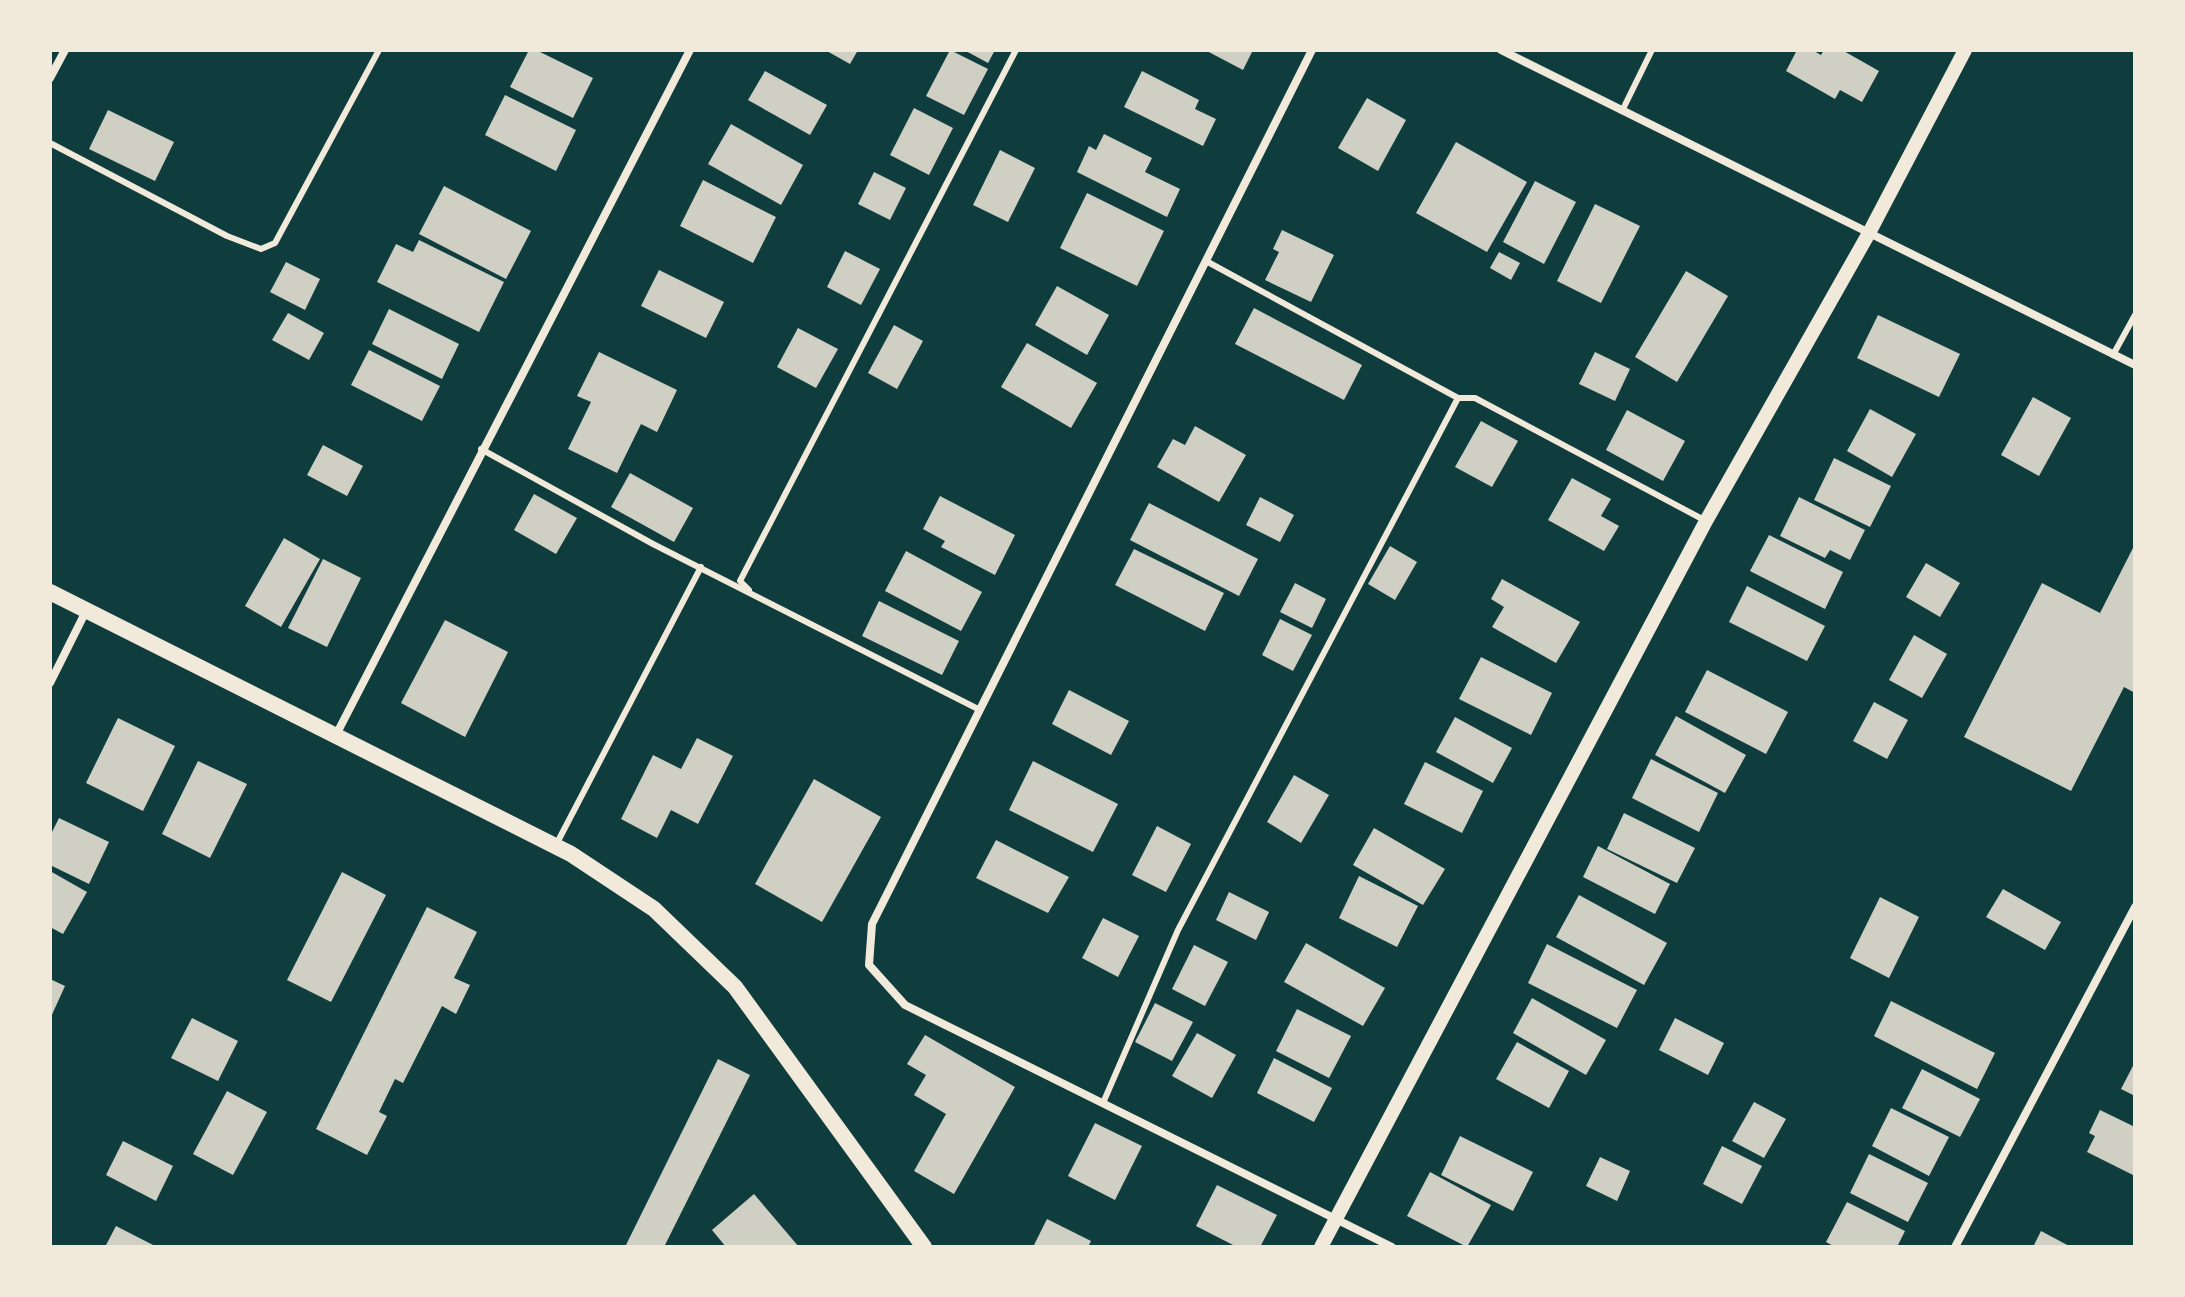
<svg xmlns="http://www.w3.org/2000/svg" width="2185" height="1297" viewBox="0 0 2185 1297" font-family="'Space Grotesk',sans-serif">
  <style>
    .building { fill: #cfcfc3 }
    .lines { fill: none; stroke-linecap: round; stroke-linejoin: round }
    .service { stroke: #f1e9da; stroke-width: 6 }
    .minor { stroke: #f1e9da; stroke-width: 8 }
    .tertiary { stroke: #f1e9da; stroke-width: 14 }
    .secondary { stroke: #f1e9da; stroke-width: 16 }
  </style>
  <rect width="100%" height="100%" fill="#0f3d3e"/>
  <!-- building -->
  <g class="building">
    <polygon points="529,50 536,50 593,78 573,118 510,87"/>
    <polygon points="825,50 858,50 850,64"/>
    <polygon points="950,50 988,69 964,115 926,96"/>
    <polygon points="964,50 995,50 988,63"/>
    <polygon points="1205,50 1253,50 1243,70"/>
    <polygon points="1797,50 1812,50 1821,55 1824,50 1842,50 1879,71 1862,102 1840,90 1835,99 1786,71"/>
    <polygon points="765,71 827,105 810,135 748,100"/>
    <polygon points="1142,71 1199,100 1195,109 1216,119 1203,146 1124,107"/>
    <polygon points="505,95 576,130 556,171 485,135"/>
    <polygon points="1367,98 1406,120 1378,171 1338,148"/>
    <polygon points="914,108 953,128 929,175 890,155"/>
    <polygon points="108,110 174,142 155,181 89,149"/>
    <polygon points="731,124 803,165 781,205 708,164"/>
    <polygon points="1104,134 1152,158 1145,172 1180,189 1167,217 1077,172 1089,146 1096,150"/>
    <polygon points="1456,142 1527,182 1487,252 1416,213"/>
    <polygon points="1000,150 1035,168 1008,222 973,205"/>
    <polygon points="874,172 906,188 890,220 858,204"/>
    <polygon points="703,180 776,217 753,263 680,226"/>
    <polygon points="1535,181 1576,202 1544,264 1503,242"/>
    <polygon points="444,186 531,231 506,279 419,234"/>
    <polygon points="1087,193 1164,231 1137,286 1060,248"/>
    <polygon points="1595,204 1640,226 1601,303 1557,281"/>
    <polygon points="1282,230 1334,255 1311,302 1265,280 1279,252 1273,249"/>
    <polygon points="419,240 504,282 479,332 377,282 396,244 413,252"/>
    <polygon points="845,251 880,269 861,305 827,287"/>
    <polygon points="1499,252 1520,263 1511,280 1490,268"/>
    <polygon points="286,262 320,279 305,310 270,292"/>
    <polygon points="659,270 724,302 706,338 641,306"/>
    <polygon points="1686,271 1728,296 1677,382 1635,357"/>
    <polygon points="1057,286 1109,315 1087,355 1035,325"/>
    <polygon points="1254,308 1362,365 1344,400 1235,344"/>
    <polygon points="389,309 459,344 442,379 372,344"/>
    <polygon points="288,313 324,333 309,360 272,340"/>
    <polygon points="1878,315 1960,354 1939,397 1857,358"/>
    <polygon points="894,325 923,341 897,389 868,373"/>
    <polygon points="798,328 838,349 816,388 777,367"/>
    <polygon points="1027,343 1097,383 1071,428 1001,387"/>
    <polygon points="369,350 440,386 422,421 351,385"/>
    <polygon points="599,352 677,390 657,432 641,424 617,473 568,449 591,402 577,396"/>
    <polygon points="1595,352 1630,369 1615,401 1579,384"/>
    <polygon points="2033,397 2071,418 2039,476 2001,455"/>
    <polygon points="1870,409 1916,434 1892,477 1847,451"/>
    <polygon points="1627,410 1685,441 1663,481 1606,450"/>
    <polygon points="1481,421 1518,441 1492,487 1455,467"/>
    <polygon points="1195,426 1246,455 1219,502 1157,467 1173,439 1185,445"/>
    <polygon points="323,445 363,466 347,496 307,475"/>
    <polygon points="1834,458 1891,486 1870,527 1814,500"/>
    <polygon points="630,473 693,508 674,542 611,507"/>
    <polygon points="1572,478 1611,499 1601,516 1619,526 1604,551 1548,520"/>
    <polygon points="534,494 577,518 556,554 514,530"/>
    <polygon points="940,496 1015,535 995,575 941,547 945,541 923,529"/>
    <polygon points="1260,497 1294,515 1280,542 1246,525"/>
    <polygon points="1799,497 1865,530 1850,560 1830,550 1825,558 1780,536"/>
    <polygon points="1149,503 1258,559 1239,596 1130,540"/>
    <polygon points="1769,535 1843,572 1825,609 1750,571"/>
    <polygon points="284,538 320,559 281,627 245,606"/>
    <polygon points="2135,544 2135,693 2124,687 2071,791 1964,737 2042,583 2100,613"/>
    <polygon points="1390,546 1417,562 1395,600 1368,584"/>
    <polygon points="1134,549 1224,593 1205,631 1115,585"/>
    <polygon points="906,551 982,592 961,631 885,591"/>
    <polygon points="323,559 361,578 327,647 288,628"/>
    <polygon points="1926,563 1960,583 1940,617 1906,597"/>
    <polygon points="1502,579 1580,622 1556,663 1492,627 1504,607 1491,599"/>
    <polygon points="1295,583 1326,599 1312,628 1280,612"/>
    <polygon points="1747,586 1825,626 1807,661 1729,622"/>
    <polygon points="879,601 959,641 942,675 862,636"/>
    <polygon points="1280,619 1312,635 1293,671 1262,655"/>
    <polygon points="445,620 508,652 465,737 401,703"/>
    <polygon points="1914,635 1947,654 1922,698 1889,680"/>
    <polygon points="1481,657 1552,693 1531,735 1459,699"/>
    <polygon points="1707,670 1788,712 1766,754 1685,712"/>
    <polygon points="1069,690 1129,721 1111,755 1052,724"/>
    <polygon points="1874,702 1908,720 1887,759 1853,741"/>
    <polygon points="1676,716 1746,755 1725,793 1655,755"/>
    <polygon points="1455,717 1512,748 1493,783 1436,752"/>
    <polygon points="118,718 175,746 143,811 86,783"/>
    <polygon points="697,738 733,756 698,824 671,810 657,838 621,819 653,755 681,769"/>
    <polygon points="1651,759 1718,793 1699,832 1632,798"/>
    <polygon points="198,761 247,784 210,858 162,834"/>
    <polygon points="1033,761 1118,804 1093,852 1009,810"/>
    <polygon points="1425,762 1483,791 1462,833 1404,804"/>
    <polygon points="1294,775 1329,795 1301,843 1267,822"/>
    <polygon points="814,779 881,817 822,922 755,884"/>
    <polygon points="1624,813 1695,848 1677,883 1607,849"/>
    <polygon points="59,818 109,842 89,884 50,865 50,836"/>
    <polygon points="1157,826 1191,844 1166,892 1132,875"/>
    <polygon points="1374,828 1445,869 1423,905 1353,865"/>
    <polygon points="996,840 1069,877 1048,913 976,878"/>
    <polygon points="1598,846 1670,884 1655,914 1583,877"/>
    <polygon points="50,871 87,892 63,934 50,927"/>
    <polygon points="342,872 386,895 331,1002 287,980"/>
    <polygon points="1359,876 1418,906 1397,947 1339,918"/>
    <polygon points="2003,889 2061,922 2045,950 1986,917"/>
    <polygon points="1229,892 1269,912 1256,940 1216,920"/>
    <polygon points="1579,895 1667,943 1644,985 1556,937"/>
    <polygon points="1880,897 1919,917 1889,978 1850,958"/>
    <polygon points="427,907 477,932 454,978 470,985 456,1014 442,1006 403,1083 395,1079 379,1112 387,1116 367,1155 316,1129"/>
    <polygon points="1103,918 1139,936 1118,977 1082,958"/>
    <polygon points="1306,943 1385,988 1363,1026 1284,982"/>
    <polygon points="1547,944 1637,990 1617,1028 1528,983"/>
    <polygon points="1194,945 1228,962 1205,1006 1172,989"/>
    <polygon points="50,979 65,986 50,1019"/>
    <polygon points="1532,998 1606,1040 1586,1075 1513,1033"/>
    <polygon points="1891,1001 1995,1053 1977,1089 1874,1036"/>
    <polygon points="1155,1003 1193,1022 1172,1061 1135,1042"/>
    <polygon points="1297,1009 1351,1036 1329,1078 1276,1051"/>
    <polygon points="192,1018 238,1041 218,1081 171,1058"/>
    <polygon points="1675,1018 1724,1043 1708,1075 1659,1050"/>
    <polygon points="1197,1033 1236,1055 1212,1098 1172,1076"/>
    <polygon points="925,1035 1015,1087 954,1194 914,1171 946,1114 914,1095 926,1075 907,1064"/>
    <polygon points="1517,1042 1569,1071 1549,1108 1496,1079"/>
    <polygon points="1274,1058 1332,1088 1314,1122 1257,1093"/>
    <polygon points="718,1059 750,1075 664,1247 625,1247"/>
    <polygon points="2135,1062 2135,1096 2121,1089"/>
    <polygon points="1922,1069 1980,1099 1960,1137 1902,1108"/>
    <polygon points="227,1091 267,1112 233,1175 193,1154"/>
    <polygon points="1754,1102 1786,1119 1764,1158 1732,1141"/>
    <polygon points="1891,1108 1949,1137 1929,1176 1872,1146"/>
    <polygon points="2100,1110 2135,1127 2135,1176 2087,1152 2095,1136 2089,1133"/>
    <polygon points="1095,1123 1142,1146 1115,1200 1068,1176"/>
    <polygon points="1460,1136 1533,1172 1513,1211 1441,1175"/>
    <polygon points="123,1141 173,1166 156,1201 106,1175"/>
    <polygon points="1722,1146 1762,1166 1742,1204 1703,1184"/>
    <polygon points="1869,1154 1928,1183 1908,1222 1850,1193"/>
    <polygon points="1600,1157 1630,1171 1617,1201 1586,1186"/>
    <polygon points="1430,1172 1491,1205 1467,1247 1407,1216"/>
    <polygon points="1217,1185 1277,1215 1260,1247 1237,1247 1196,1226"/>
    <polygon points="754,1194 799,1247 726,1247 712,1230"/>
    <polygon points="1847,1202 1905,1231 1897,1247 1835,1247 1826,1242"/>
    <polygon points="1047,1219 1091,1241 1088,1247 1033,1247"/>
    <polygon points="116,1226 157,1247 105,1247"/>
    <polygon points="2041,1231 2071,1247 2033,1247"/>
  </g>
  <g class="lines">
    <!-- service -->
    <g class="service">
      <polyline points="1622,111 1652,50"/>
      <polyline points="50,143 227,236 261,249 275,243 379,50"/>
      <polyline points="1206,261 1458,398 1475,398 1706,521"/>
      <polyline points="2113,355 2135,315"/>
      <polyline points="481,449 653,544 980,710"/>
      <polyline points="749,590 740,581 1016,50"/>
      <polyline points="557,843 701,567"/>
      <polyline points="1103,1103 1178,930 1458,398"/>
    </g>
    <!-- minor -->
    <g class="minor">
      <polyline points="1312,50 872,924 869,965 905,1005 1392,1247"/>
      <polyline points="1501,50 2135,365"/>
      <polyline points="50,78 65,50"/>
      <polyline points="50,683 86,611"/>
      <polyline points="336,735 690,50"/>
      <polyline points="1955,1247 2135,907"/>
    </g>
    <!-- tertiary -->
    <polyline class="tertiary" points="1321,1247 1706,521 1869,233 1965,50"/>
    <!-- secondary -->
    <polyline class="secondary" points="50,592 571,854 654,909 735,987 924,1247"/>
  </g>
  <!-- border -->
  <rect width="2185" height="1297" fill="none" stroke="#f1e9da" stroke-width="104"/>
</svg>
